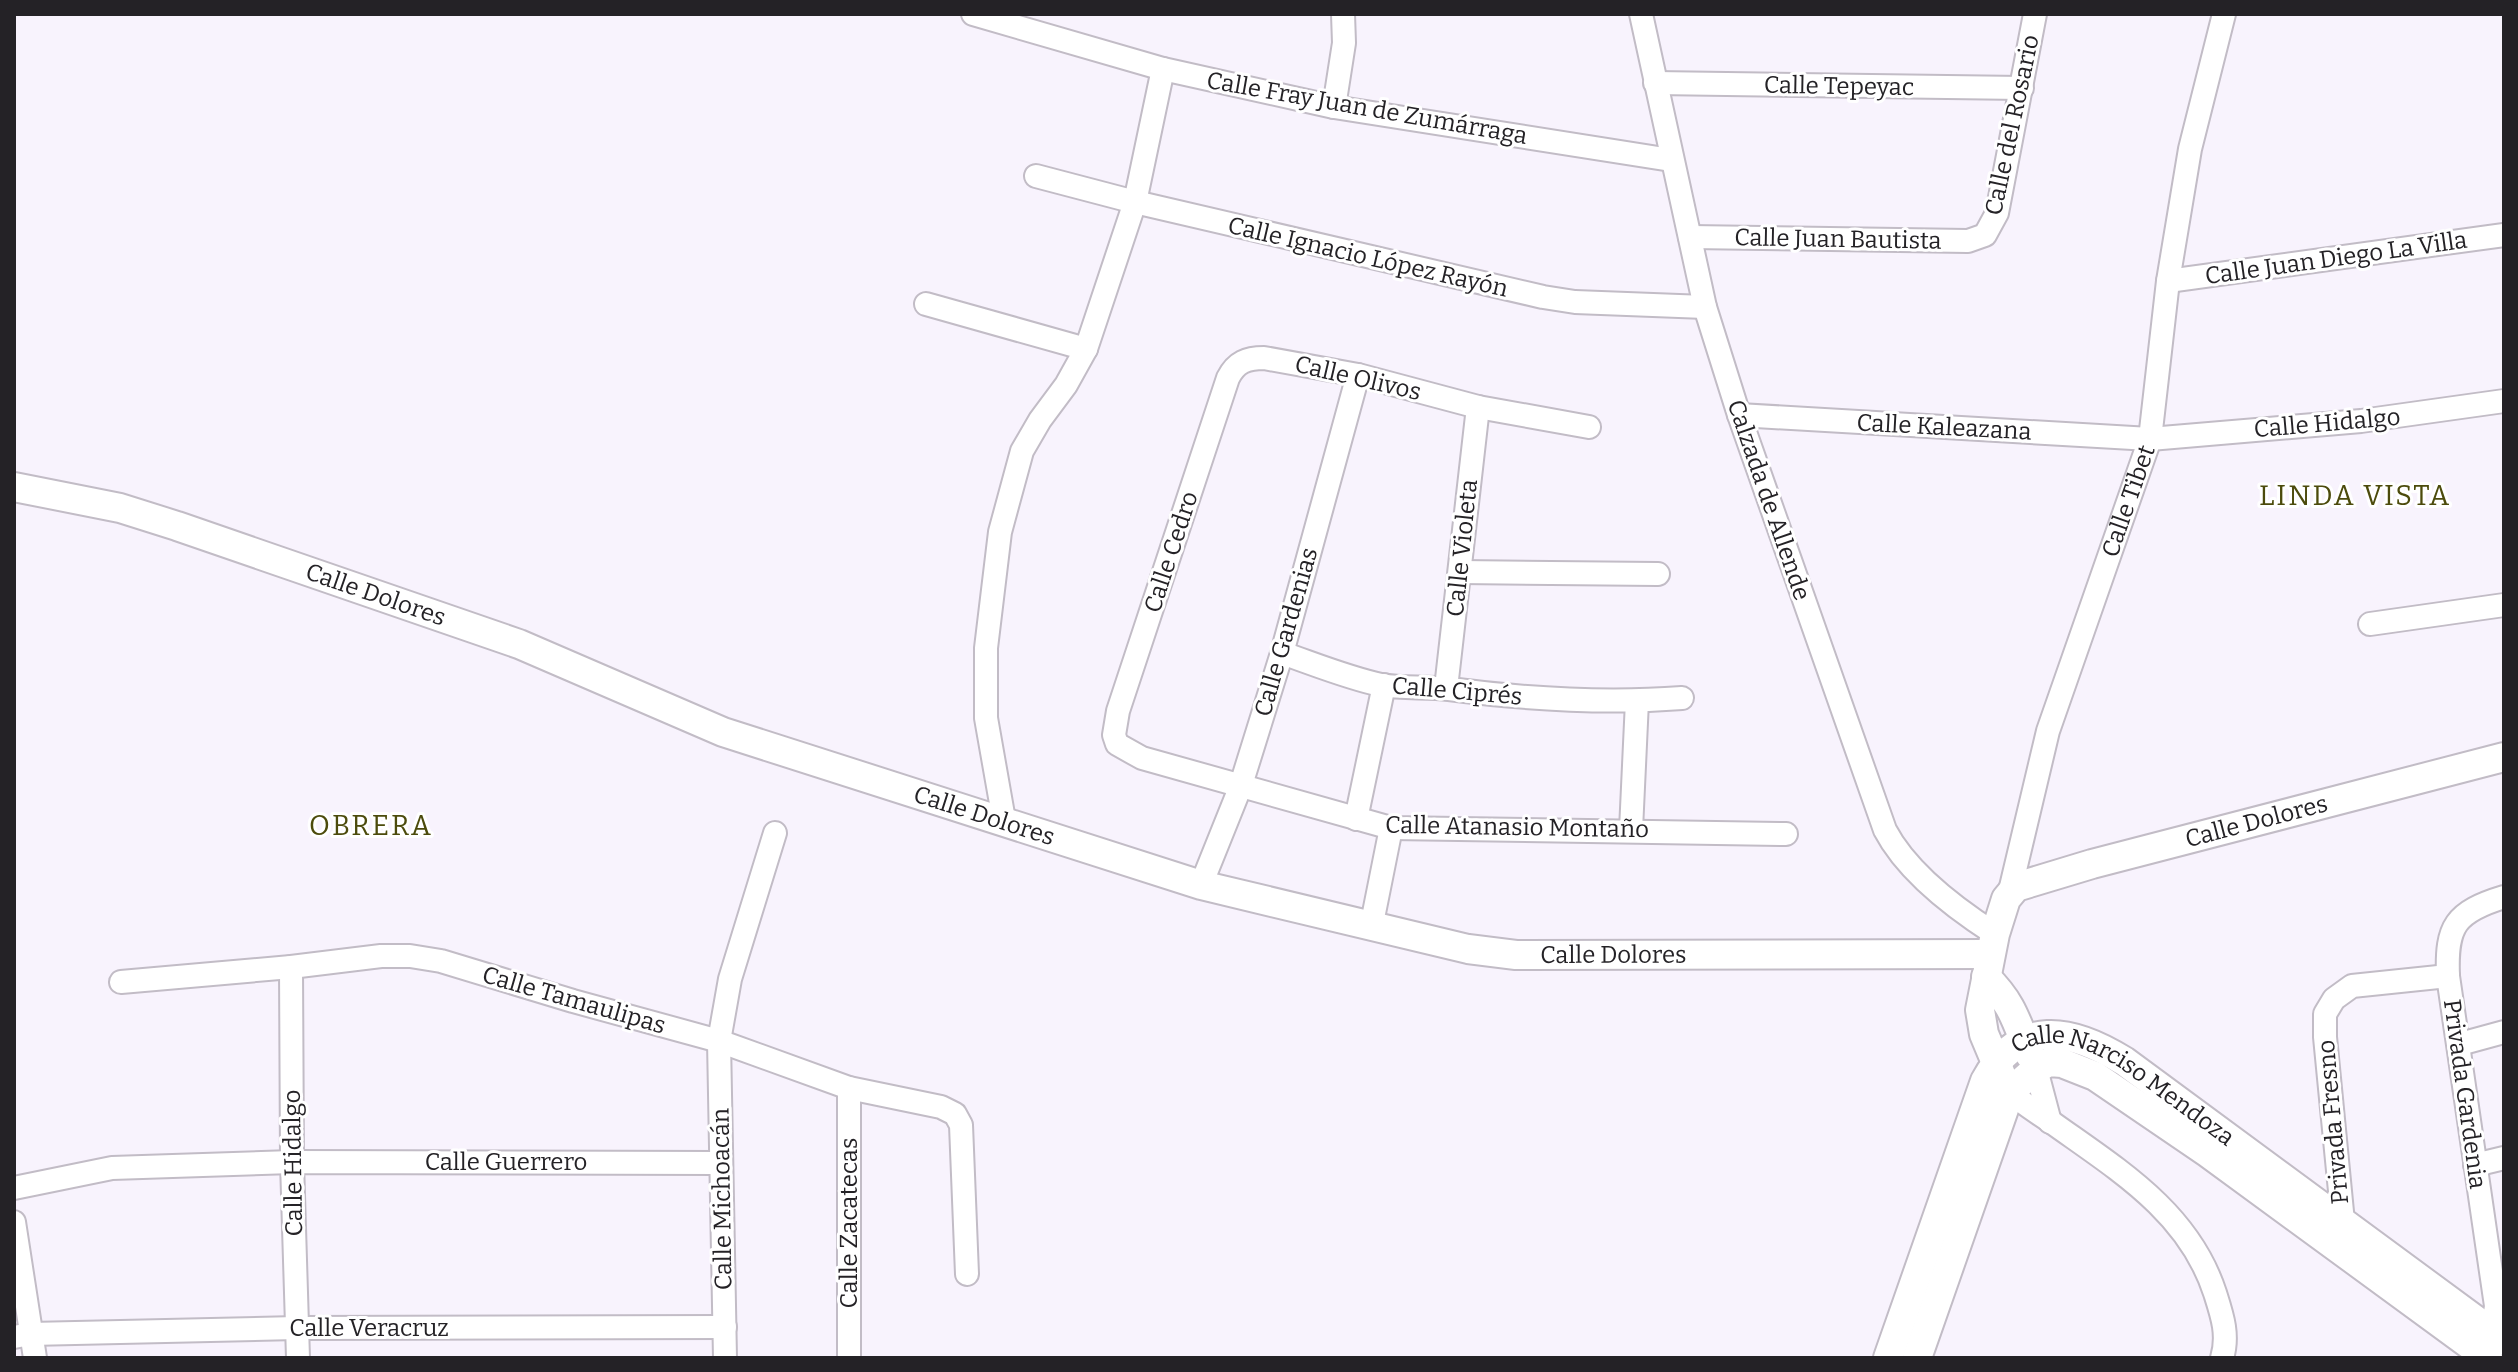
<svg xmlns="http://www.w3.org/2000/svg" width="2518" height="1372" viewBox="0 0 2518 1372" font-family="Bitter,serif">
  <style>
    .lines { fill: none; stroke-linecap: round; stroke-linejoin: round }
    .minor-casing { stroke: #c2bcc6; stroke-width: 26 }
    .tertiary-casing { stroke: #c2bcc6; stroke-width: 32 }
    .minor { stroke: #fff; stroke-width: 22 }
    .tertiary { stroke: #fff; stroke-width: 28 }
    .labels { text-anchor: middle; stroke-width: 6; stroke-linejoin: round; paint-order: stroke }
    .street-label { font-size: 24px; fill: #242226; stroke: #fff }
    .quarter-label { font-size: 28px; letter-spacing: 2px; fill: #4c4b0c; stroke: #fff }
  </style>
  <rect width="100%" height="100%" fill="#f8f3fd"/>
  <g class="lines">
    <defs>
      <g id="minor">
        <polyline points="973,14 1163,69 1334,107 1671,160"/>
        <path d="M1641,14L1705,307L1739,415L1885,830C1907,872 1956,909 1995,934"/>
        <polyline points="1655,83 2022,88"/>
        <polyline points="1334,107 1344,43 1343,14"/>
        <polyline points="1036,176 1135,202 1543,297 1575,302 1705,307"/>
        <polyline points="1690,237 1968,241 1985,235 1997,213 2035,14"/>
        <polyline points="2168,281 2504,235"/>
        <polyline points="926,304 1086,349"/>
        <polyline points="1739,415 2150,439 2361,421 2504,401"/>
        <path d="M1589,427L1478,407L1358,375L1264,358C1247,358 1236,362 1228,378L1118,711L1114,735L1117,744L1142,758L1391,828L1786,834"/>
        <polyline points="1460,572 1658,574"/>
        <polyline points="2370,624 2504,605"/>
        <path d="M1282,653C1314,664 1348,678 1381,685C1403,689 1427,686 1449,689C1526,699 1604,704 1682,698"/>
        <polyline points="1446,688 1478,407"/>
        <polyline points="1356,819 1384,685"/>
        <polyline points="1004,820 986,718 986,648 1000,532 1022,451 1040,420 1066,385 1086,349 1135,202 1163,69"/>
        <polyline points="1631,830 1637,701"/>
        <polyline points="1201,885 1240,788 1282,653 1358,375"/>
        <path id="s1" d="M2010,891L2048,731L2150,439L2168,281L2190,149L2224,14"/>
        <polyline points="1371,928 1391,828"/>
        <polyline points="291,967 292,1162 298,1358"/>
        <polyline points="121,982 291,967 381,956 410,956 441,961 573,1001 719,1041 849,1088 941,1107 955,1114 961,1125 967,1274"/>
        <polyline points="2460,1044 2504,1032"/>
        <polyline points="2036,1069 2050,1122"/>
        <path d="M2010,1092C2024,1105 2039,1113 2054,1124C2120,1171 2189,1213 2215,1293C2222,1315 2229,1335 2222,1358"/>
        <polyline points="2475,1165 2504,1158"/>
        <polyline points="14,1188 112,1168 292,1162 720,1163"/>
        <polyline points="14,1222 35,1358"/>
        <polyline points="2343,1222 2325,1037 2325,1014 2334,999 2352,986 2448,976"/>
        <polyline points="14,1337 30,1334 297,1328 725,1327"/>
        <path d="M2485,1344L2492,1333L2496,1306L2448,976C2446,926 2455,912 2504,897"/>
        <polyline points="725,1358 719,1041 730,979 775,833"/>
        <polyline points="849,1358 849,1088"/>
      </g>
      <g id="tertiary">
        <path id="s2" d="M14,487L120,508L177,526L519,644L723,732L1201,885L1468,949L1516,955L1990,954"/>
        <path d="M1986,977C2013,1004 2016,1021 2030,1055"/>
        <path id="s3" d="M2002,1077L1984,1034L1980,1010L1995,934L2006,899L2016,887L2092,864L2504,757"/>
        <path id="s4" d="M1888,1358L1985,1081C2019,1018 2071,1028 2124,1061L2504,1341"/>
        <polyline points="1917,1358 2010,1092 2036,1069 2049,1062 2062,1063 2095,1076 2208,1153 2488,1358"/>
      </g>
    </defs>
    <!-- minor casing -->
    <use href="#minor" class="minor-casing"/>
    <!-- tertiary casing -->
    <use href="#tertiary" class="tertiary-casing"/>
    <!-- minor -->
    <use href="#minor" class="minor"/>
    <!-- tertiary -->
    <use href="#tertiary" class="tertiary"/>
  </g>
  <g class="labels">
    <!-- street labels -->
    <g class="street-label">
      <text transform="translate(1839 86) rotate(1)" y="8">Calle Tepeyac</text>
      <text transform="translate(1367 108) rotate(10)" y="8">Calle Fray Juan de Zumárraga</text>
      <text transform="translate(2012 125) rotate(-78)" y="8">Calle del Rosario</text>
      <text transform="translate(1838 239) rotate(1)" y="8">Calle Juan Bautista</text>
      <text transform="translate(1368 257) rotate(13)" y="8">Calle Ignacio López Rayón</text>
      <text transform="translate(2336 258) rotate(-8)" y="8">Calle Juan Diego La Villa</text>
      <text transform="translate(1358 378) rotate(13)" y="8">Calle Olivos</text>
      <text transform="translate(2327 423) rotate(-5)" y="8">Calle Hidalgo</text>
      <text transform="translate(1944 427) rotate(3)" y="8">Calle Kaleazana</text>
      <text transform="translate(1769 500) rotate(71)" y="8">Calzada de Allende</text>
      <text dy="8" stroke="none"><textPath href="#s1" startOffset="408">Calle Tibet</textPath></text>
      <text transform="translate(1462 548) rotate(-84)" y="8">Calle Violeta</text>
      <text transform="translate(1171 552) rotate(-72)" y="8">Calle Cedro</text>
      <text dy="8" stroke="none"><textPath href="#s2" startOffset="378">Calle Dolores</textPath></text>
      <text transform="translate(1286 632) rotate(-74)" y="8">Calle Gardenias</text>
      <text transform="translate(1457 691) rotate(5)" y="8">Calle Ciprés</text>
      <text dy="8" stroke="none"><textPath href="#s2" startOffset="1026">Calle Dolores</textPath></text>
      <text dy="8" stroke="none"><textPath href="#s3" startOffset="450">Calle Dolores</textPath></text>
      <text transform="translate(1517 827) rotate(1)" y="8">Calle Atanasio Montaño</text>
      <text dy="8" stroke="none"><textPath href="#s2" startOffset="1674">Calle Dolores</textPath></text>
      <text transform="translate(574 1000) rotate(16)" y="8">Calle Tamaulipas</text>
      <text transform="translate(2465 1094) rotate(82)" y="8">Privada Gardenia</text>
      <text dy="8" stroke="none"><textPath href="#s4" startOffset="464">Calle Narciso Mendoza</textPath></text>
      <text transform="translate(2333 1122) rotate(-95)" y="8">Privada Fresno</text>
      <text x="506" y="1170">Calle Guerrero</text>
      <text transform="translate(293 1163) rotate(-91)" y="8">Calle Hidalgo</text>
      <text transform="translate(722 1199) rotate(-91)" y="8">Calle Michoacán</text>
      <text transform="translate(849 1223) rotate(-90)" y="8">Calle Zacatecas</text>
      <text x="369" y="1336">Calle Veracruz</text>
    </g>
    <!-- quarter labels -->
    <g class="quarter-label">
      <text x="2355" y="505">LINDA VISTA</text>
      <text x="371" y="835">OBRERA</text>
    </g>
  </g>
  <!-- border -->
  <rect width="2518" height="1372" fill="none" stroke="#242226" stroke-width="32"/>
</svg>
